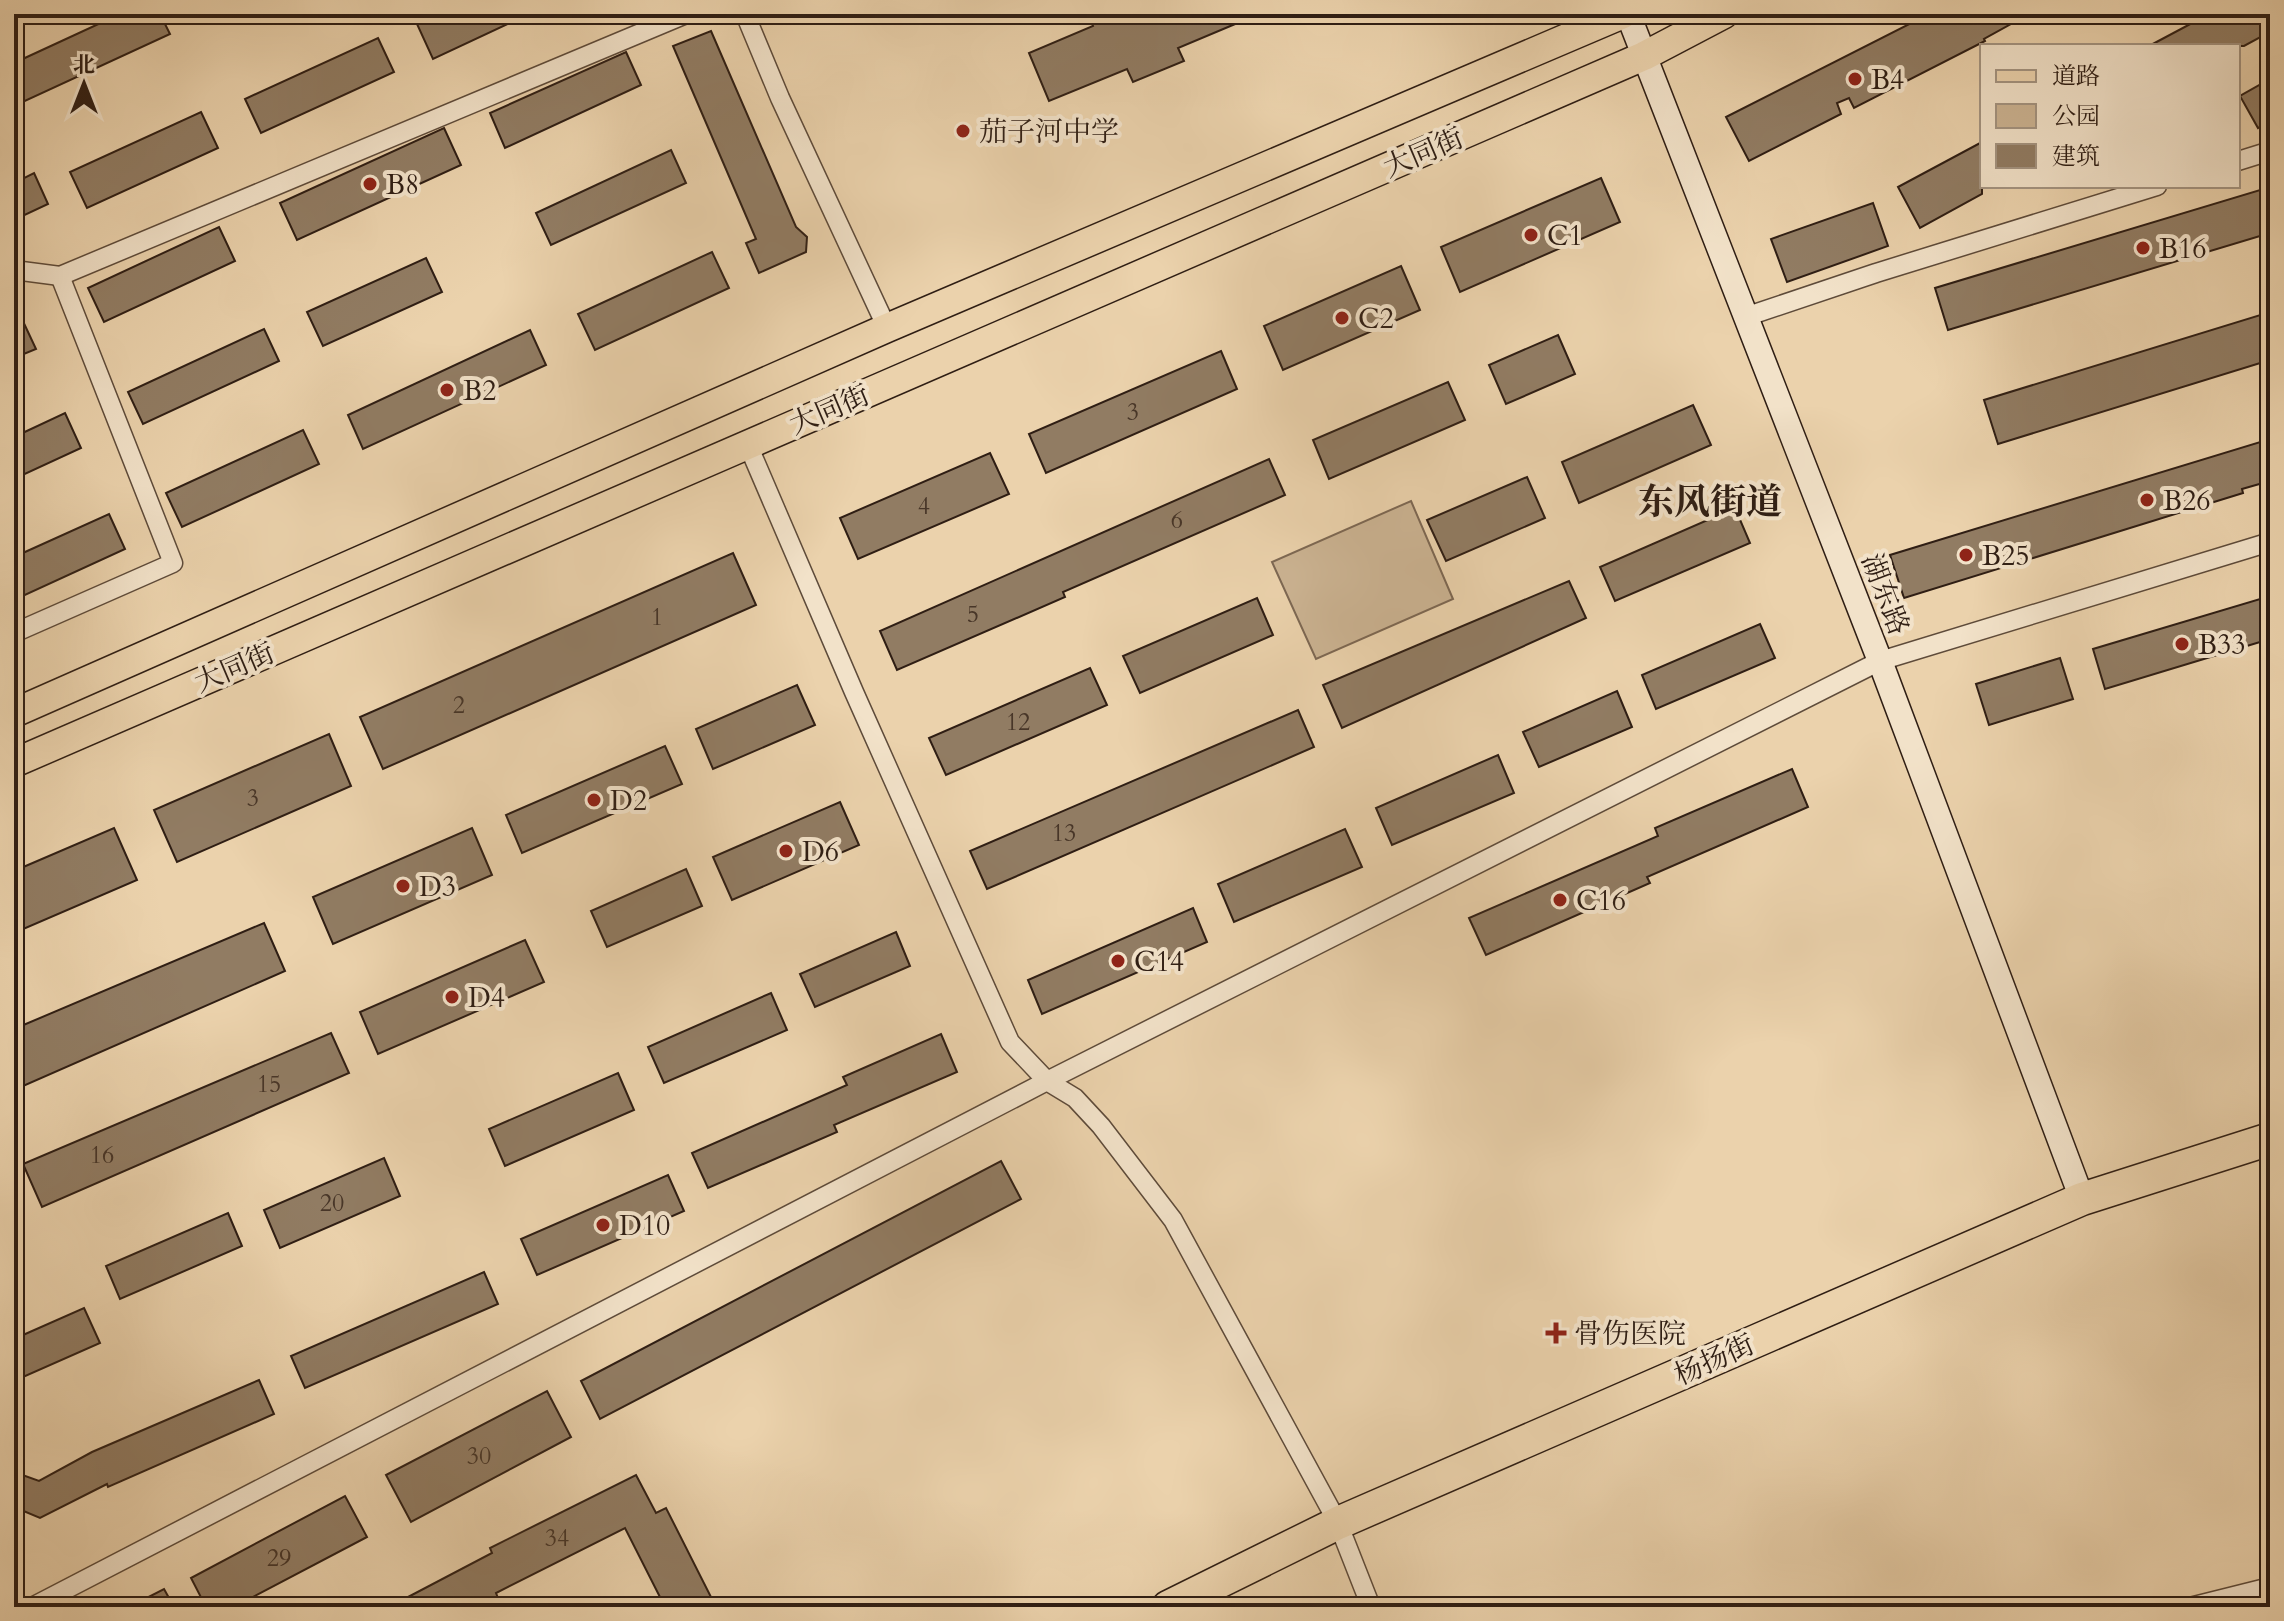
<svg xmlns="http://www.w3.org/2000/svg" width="2284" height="1621" viewBox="0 0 2284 1621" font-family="Cardo,'Noto Serif SC',serif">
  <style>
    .green { fill: #cbb392; stroke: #7d6853; stroke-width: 2 }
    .building { fill: #917c63; stroke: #2f1e14; stroke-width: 2 }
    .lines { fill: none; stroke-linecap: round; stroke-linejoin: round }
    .street-casing { stroke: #5e4b3a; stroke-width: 21 }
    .secondary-casing { stroke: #2f1e14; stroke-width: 27 }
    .primary-casing { stroke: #2f1e14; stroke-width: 31 }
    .highway-casing { stroke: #2f1e14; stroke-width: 35 }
    .street { stroke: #f2e2c9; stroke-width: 18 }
    .secondary { stroke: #f2e2c9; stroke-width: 24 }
    .primary { stroke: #ebd2ac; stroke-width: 28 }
    .highway { stroke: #ebd2ac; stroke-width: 32 }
    .poi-dot { fill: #8f2418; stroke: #f2e2c9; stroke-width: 3 }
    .labels { text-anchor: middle; stroke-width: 8; stroke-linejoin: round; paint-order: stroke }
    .number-label { font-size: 24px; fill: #483628 }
    .poi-label { font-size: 28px; fill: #2f1e14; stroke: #f2e2c9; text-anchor: start }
    .street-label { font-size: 28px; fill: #2f1e14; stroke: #f2e2c9 }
    .district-label { font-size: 36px; font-weight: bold; fill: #2f1e14; stroke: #f2e2c9 }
  </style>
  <rect width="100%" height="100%" fill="#ebd2ac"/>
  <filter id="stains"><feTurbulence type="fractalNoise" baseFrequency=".0025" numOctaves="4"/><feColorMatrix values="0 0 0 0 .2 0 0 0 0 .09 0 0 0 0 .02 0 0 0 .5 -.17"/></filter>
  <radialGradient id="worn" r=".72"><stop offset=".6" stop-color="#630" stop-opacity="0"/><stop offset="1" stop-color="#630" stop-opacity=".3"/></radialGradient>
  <!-- green -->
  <polygon class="green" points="1411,501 1453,599 1316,659 1272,562"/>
  <!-- building -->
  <g class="building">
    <polygon points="120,14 160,14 170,34 14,106 14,63"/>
    <polygon points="438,14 529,14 433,59 417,24"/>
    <polygon points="1114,14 1259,14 1178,48 1184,61 1133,82 1127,69 1049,101 1029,53 1093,26 1092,23"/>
    <polygon points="1929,14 2029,14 1984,39 1985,41 1854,108 1849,98 1837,103 1841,114 1749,161 1726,117"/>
    <polygon points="2209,14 2270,14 2270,32 2244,46 2149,46"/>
    <polygon points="711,31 796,227 807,237 806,252 759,273 746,243 756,239 673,46"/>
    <polygon points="378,38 394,72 261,133 245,99"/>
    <polygon points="626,52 641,85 505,148 490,113"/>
    <polygon points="2270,79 2270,121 2258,128 2240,96"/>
    <polygon points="201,112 218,148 87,208 70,172"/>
    <polygon points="444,128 461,165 297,240 280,203"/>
    <polygon points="1982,142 1982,194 1920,228 1898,187"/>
    <polygon points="671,150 686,183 551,245 536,213"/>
    <polygon points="34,173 48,204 14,220 14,183"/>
    <polygon points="1601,178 1620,222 1460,292 1441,247"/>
    <polygon points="2270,187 2270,233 1948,330 1935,288"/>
    <polygon points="1873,203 1888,246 1787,282 1771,239"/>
    <polygon points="219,227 235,261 104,322 88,288"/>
    <polygon points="712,252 729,288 595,350 578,314"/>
    <polygon points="426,258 442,292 323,346 307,312"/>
    <polygon points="1401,266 1420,310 1283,370 1264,326"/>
    <polygon points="14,302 36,349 14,358"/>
    <polygon points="2270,312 2270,360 1998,444 1984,400"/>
    <polygon points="264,329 279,361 143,424 128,392"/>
    <polygon points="530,330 546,365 363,449 348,415"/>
    <polygon points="1558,335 1575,374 1506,404 1489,365"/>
    <polygon points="1221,351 1237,389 1046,473 1029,434"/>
    <polygon points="1448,382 1465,420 1329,479 1313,440"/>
    <polygon points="1693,405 1711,445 1579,503 1562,462"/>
    <polygon points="65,413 81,448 14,479 14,437"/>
    <polygon points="303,430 319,464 182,527 166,493"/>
    <polygon points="2270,439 2270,481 2242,489 2243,493 1904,598 1890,555"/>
    <polygon points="990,453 1009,494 858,559 840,518"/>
    <polygon points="1269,459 1285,495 1063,592 1065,597 897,670 880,631"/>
    <polygon points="1527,477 1545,518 1446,561 1427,520"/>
    <polygon points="1735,508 1750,543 1615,601 1600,567"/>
    <polygon points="109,514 125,549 14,600 14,557"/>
    <polygon points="733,553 756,605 383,769 360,717"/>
    <polygon points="1569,581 1586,618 1342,728 1323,685"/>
    <polygon points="2270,596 2270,639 2105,689 2093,649"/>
    <polygon points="1257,598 1273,635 1140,693 1123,656"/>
    <polygon points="1760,624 1775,658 1656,709 1642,675"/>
    <polygon points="2060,658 2073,699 1989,725 1976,684"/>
    <polygon points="1090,668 1107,705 946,775 929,738"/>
    <polygon points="797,685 815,725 713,769 696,729"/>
    <polygon points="1617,691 1632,727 1539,767 1523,732"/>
    <polygon points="1298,710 1314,747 987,889 970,851"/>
    <polygon points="329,734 351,786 177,862 154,810"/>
    <polygon points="665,746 682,784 522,853 506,815"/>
    <polygon points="1498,755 1514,793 1392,845 1376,808"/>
    <polygon points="1792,769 1808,807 1647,877 1650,883 1486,955 1469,918 1658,836 1655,828"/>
    <polygon points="840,802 859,845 732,900 713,857"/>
    <polygon points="114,828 137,880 14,933 14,871"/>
    <polygon points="472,828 492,875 333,944 313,897"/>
    <polygon points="1345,829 1362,867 1234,922 1218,884"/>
    <polygon points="686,869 702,906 607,947 591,911"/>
    <polygon points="1193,908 1207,942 1042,1014 1028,980"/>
    <polygon points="264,923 285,971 14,1090 14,1029"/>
    <polygon points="896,932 910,966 815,1007 800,974"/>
    <polygon points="525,940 544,982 378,1054 360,1012"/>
    <polygon points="771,993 787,1030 664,1083 648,1047"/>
    <polygon points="331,1033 349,1073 42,1207 23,1164"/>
    <polygon points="941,1034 957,1072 834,1125 837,1132 708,1188 692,1153 847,1085 843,1077"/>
    <polygon points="618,1073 634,1110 505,1166 489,1129"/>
    <polygon points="384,1158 400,1196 280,1248 264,1210"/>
    <polygon points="1001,1161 1021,1199 600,1419 581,1381"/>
    <polygon points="668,1175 684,1211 537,1275 521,1239"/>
    <polygon points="228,1213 242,1246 120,1299 106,1266"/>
    <polygon points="484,1272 498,1304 305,1388 291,1356"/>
    <polygon points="84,1308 100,1343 14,1381 14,1339"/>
    <polygon points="259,1380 274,1414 108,1487 107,1484 40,1518 14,1507 14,1472 39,1481 92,1452"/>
    <polygon points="547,1391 571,1437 411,1522 386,1475"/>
    <polygon points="636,1475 656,1513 666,1508 716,1607 665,1607 625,1528 496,1593 498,1598 482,1607 389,1607 492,1553 490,1548"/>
    <polygon points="345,1496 367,1537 234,1607 206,1607 191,1578"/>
    <polygon points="164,1589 174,1607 129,1607"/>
  </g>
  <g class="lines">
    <defs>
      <g id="street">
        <polyline points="745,14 780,98 887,328"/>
        <polyline points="2238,161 2270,151"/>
        <polyline points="14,270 60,276 686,14"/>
        <polyline points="1745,317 1876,273 2157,186"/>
        <polyline points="748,445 854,692 1010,1042 1047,1081 1075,1098 1101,1126 1173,1220 1338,1523 1371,1607"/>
        <polyline points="14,633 173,563 60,276"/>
        <polyline points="32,1607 1047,1081 1880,661 2270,542"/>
        <polyline points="2190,1607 2270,1587"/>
      </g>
      <polyline id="secondary" points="1628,14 1880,661 2082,1199"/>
      <g id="primary">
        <polyline points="14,713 887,328 1623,14"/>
        <polyline points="14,763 1644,56 1724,14"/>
      </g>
      <polyline id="highway" points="1168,1607 1338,1523 2082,1199 2270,1139"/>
    </defs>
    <!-- street casing -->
    <use href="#street" class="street-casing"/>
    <!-- secondary casing -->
    <use href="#secondary" class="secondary-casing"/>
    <!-- primary casing -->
    <use href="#primary" class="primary-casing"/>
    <!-- highway casing -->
    <use href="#highway" class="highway-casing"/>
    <!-- street -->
    <use href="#street" class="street"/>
    <!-- secondary -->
    <use href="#secondary" class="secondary"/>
    <!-- primary -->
    <use href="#primary" class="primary"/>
    <!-- highway -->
    <use href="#highway" class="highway"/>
  </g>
  <!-- markers -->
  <g class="poi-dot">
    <circle cx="1855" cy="79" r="8"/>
    <circle cx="963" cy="131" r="8"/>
    <circle cx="370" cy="184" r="8"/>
    <circle cx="1531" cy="235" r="8"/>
    <circle cx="2143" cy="248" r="8"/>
    <circle cx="1342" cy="318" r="8"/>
    <circle cx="447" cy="390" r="8"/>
    <circle cx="2147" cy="500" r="8"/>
    <circle cx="1966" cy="555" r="8"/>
    <circle cx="2182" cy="644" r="8"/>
    <circle cx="594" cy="800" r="8"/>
    <circle cx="786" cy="851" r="8"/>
    <circle cx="403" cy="886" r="8"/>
    <circle cx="1560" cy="900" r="8"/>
    <circle cx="1118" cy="961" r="8"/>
    <circle cx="452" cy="997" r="8"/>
    <circle cx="603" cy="1225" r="8"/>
    <path d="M1552 1321h8v8h8v8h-8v8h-8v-8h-8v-8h8z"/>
  </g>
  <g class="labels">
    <!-- number labels -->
    <g class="number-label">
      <text x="1133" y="420">3</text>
      <text x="924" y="514">4</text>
      <text x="1177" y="528">6</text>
      <text x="973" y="622">5</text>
      <text x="657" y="625">1</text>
      <text x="459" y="713">2</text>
      <text x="1018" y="730">12</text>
      <text x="253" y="806">3</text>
      <text x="1064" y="841">13</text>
      <text x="269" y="1092">15</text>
      <text x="102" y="1163">16</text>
      <text x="332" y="1211">20</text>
      <text x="479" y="1464">30</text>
      <text x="557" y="1546">34</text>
      <text x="279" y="1566">29</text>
    </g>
    <!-- poi labels -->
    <g class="poi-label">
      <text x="1871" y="89">B4</text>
      <text x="979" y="141">茄子河中学</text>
      <text x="386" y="194">B8</text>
      <text x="1547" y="245">C1</text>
      <text x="2159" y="258">B16</text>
      <text x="1358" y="328">C2</text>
      <text x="463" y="400">B2</text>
      <text x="2163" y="510">B26</text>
      <text x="1982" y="565">B25</text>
      <text x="2198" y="654">B33</text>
      <text x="610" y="810">D2</text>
      <text x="802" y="861">D6</text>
      <text x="419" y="896">D3</text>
      <text x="1576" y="910">C16</text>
      <text x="1134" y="971">C14</text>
      <text x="468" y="1007">D4</text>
      <text x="619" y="1235">D10</text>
      <text x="1574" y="1343">骨伤医院</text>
    </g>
    <!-- street labels -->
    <g class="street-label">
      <text transform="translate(1423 152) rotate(-23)" y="10">大同街</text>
      <text transform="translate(829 409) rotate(-23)" y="10">大同街</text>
      <text transform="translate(1886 594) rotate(69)" y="10">湖东路</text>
      <text transform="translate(234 667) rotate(-23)" y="10">大同街</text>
      <text transform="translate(1714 1359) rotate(-24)" y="10">杨扬街</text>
    </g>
    <!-- district labels -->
    <g class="district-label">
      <text x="1710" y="514">东风街道</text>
    </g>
  </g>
  <!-- margin -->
  <rect width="2284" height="1621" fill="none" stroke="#ebd2ac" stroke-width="48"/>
  <rect x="16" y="16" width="2252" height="1589" fill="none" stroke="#2f1e14" stroke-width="4"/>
  <rect x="24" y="24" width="2236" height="1573" fill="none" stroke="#2f1e14" stroke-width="2"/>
  <!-- legend -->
  <rect x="1980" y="44" width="260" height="144" fill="#f2e2c9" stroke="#a49481" stroke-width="2"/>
  <rect x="1996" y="70" width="40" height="12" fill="#ebd2ac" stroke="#a49481" stroke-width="2"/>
  <text x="2052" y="84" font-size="24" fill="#2f1e14">道路</text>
  <rect x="1996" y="104" width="40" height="24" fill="#cbb392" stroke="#a49481" stroke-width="2"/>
  <text x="2052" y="124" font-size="24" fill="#2f1e14">公园</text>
  <rect x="1996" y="144" width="40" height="24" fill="#917c63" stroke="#a49481" stroke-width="2"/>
  <text x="2052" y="164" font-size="24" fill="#2f1e14">建筑</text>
  <!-- north arrow -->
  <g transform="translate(84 84)" stroke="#f2e2c9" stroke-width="6" paint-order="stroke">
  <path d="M0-6L14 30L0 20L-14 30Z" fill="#2f1e14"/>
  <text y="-12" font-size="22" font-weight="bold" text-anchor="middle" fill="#2f1e14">北</text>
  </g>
  <rect width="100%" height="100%" filter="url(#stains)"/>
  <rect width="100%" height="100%" fill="url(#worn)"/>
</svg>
